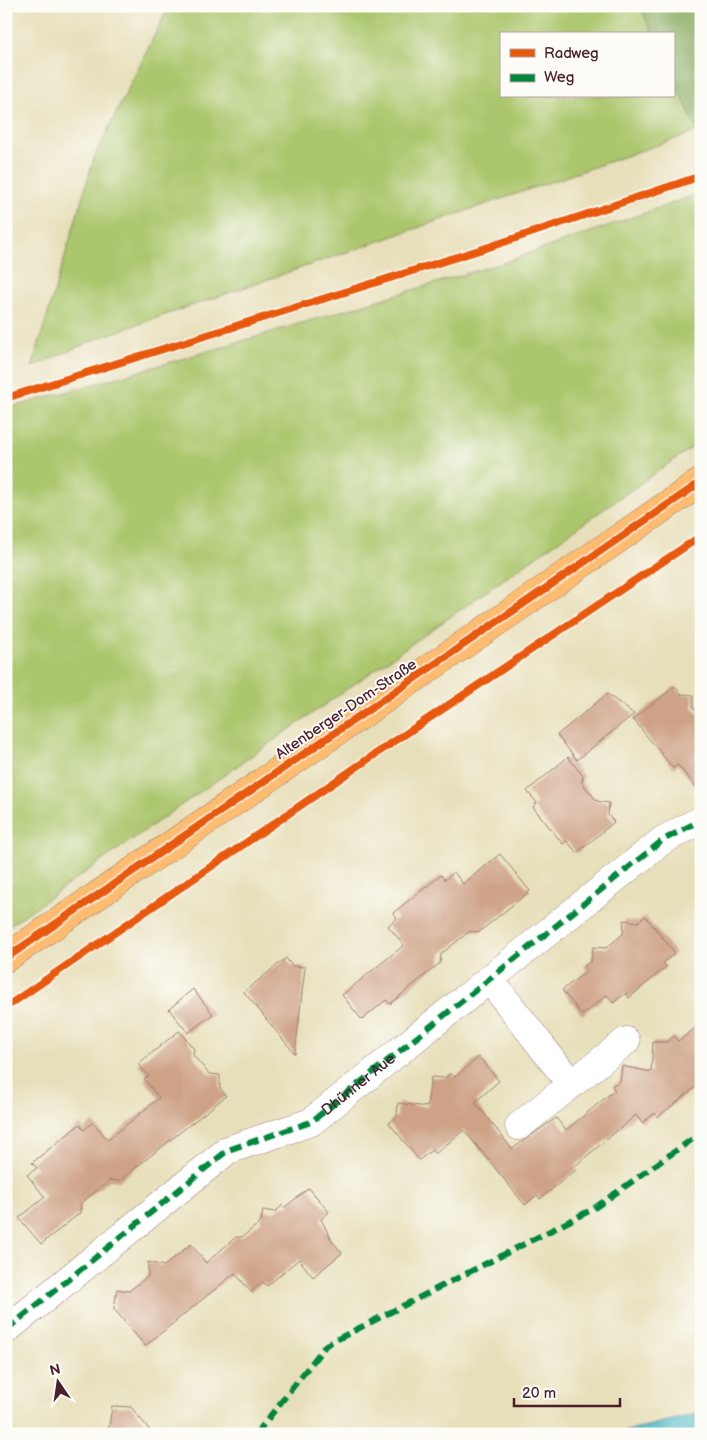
<svg xmlns="http://www.w3.org/2000/svg" width="707" height="1440" viewBox="0 0 707 1440" font-family="'Balsamiq Sans',sans-serif">
  <style>
    .green { fill: #abc66c; stroke: #7a724c }
    .forest { fill: #88ab60; stroke: #696546 }
    .water { fill: #4ab8c5; stroke: #4a6c78 }
    .building { fill: #cea286 }
    .lines { fill: none; stroke-linecap: round; stroke-linejoin: round }
    .minor-casing { stroke: #987f72; stroke-width: 29 }
    .major-casing { stroke: #987f72; stroke-width: 29 }
    .path { stroke: #987f72; stroke-width: 3; stroke-dasharray: 4 4; stroke-linecap: butt }
    .minor { stroke: #fff; stroke-width: 28 }
    .major { stroke: #fdbc70; stroke-width: 28 }
    .quiet { stroke: #00873e; stroke-width: 6; stroke-dasharray: 12 6; stroke-linecap: butt }
    .cycleway-casing { stroke: #fdfcf7; stroke-width: 11 }
    .cycleway { stroke: #e8590c; stroke-width: 8 }
    .labels { text-anchor: middle; stroke-width: 4; stroke-linejoin: round; paint-order: stroke }
    .street-label { font-size: 15px; fill: #4a1f2b; stroke: #fdfcf7 }
  </style>
  <rect width="100%" height="100%" fill="#fdfcf7"/>
  <filter id="ink" filterUnits="userSpaceOnUse"><feTurbulence type="fractalNoise" baseFrequency=".02" numOctaves="2"/><feDisplacementMap in="SourceGraphic" scale="10" xChannelSelector="R" yChannelSelector="G"/><feConvolveMatrix kernelMatrix="1 2 1 2 8 2 1 2 1" color-interpolation-filters="sRGB"/></filter>
  <filter id="wash" filterUnits="userSpaceOnUse"><feTurbulence type="fractalNoise" baseFrequency=".0096" numOctaves="4" result="noise"/><feDisplacementMap in="SourceGraphic" scale="20" xChannelSelector="R" yChannelSelector="G"/><feGaussianBlur stdDeviation="1.12" result="paint"/><feColorMatrix in="noise" values="0 0 0 0 0 0 0 0 0 0 0 0 0 0 0 0 0 1.4 0 .05"/><feComposite in="paint" operator="in"/></filter>
  <g filter="url(#wash)">
    <rect width="100%" height="100%" fill="#e7dfba"/>
    <!-- green -->
    <g class="green">
      <polygon points="169,6 640,6 653,34 501,34 501,96 673,96 673,78 698,131 101,337 32,367 94,158"/>
      <polygon points="701,193 701,441 6,928 6,409 185,358 502,263"/>
    </g>
    <!-- forest -->
    <polygon class="forest" points="640,6 701,6 701,130 698,131 673,78 673,34 653,34"/>
    <!-- water -->
    <polygon class="water" points="701,1413 701,1434 613,1434"/>
    <g id="blocks">
      <!-- building -->
      <g class="building">
        <polygon points="675,686 681,694 693,695 693,707 701,718 701,793 678,765 673,768 633,719"/>
        <polygon points="607,694 634,714 577,760 557,735"/>
        <polygon points="568,757 583,776 582,783 597,801 609,803 608,815 614,822 577,853 567,841 563,844 533,807 537,803 527,791"/>
        <polygon points="500,854 530,891 479,932 470,931 441,954 440,963 390,1004 386,1000 362,1020 342,995 404,945 388,926 397,918 393,913 441,875 445,880 454,872 463,884"/>
        <polygon points="645,916 675,953 663,963 666,967 629,998 626,993 613,1003 607,995 582,1015 562,990 587,971 584,966 591,961 593,947 606,948 623,934 624,920 638,922"/>
        <polygon points="286,958 292,966 305,967 295,1054 244,992"/>
        <polygon points="193,989 213,1014 188,1033 169,1009"/>
        <polygon points="701,1024 701,1083 658,1117 655,1113 642,1123 636,1115 575,1166 577,1169 540,1199 537,1195 525,1205 464,1130 435,1154 432,1150 419,1160 389,1123 397,1116 398,1103 427,1107 431,1077 444,1078 451,1073 455,1077 479,1057 499,1081 475,1102 512,1149 556,1118 566,1130 615,1090 612,1086 620,1081 622,1066 651,1072 653,1042 667,1042 674,1036 678,1041"/>
        <polygon points="179,1031 194,1049 193,1055 209,1074 220,1075 220,1088 226,1096 119,1181 110,1180 95,1192 81,1203 80,1213 41,1244 19,1218 45,1197 27,1175 37,1168 32,1163 80,1124 84,1130 93,1122 108,1140 159,1098 144,1079 149,1076 138,1064"/>
        <polygon points="309,1188 329,1212 321,1219 332,1241 342,1253 313,1277 299,1259 267,1286 263,1282 251,1292 235,1273 145,1346 114,1309 117,1289 129,1291 148,1276 148,1262 164,1266 191,1244 206,1263 236,1237 242,1237 261,1222 263,1210 275,1212 283,1205 285,1207"/>
        <polygon points="112,1406 131,1407 153,1434 108,1434"/>
      </g>
    </g>
  </g>
  <g filter="url(#ink)">
    <use href="#blocks" fill-opacity="0" stroke="#987f72" stroke-width="1"/>
    <g class="lines">
      <defs>
        <g id="minor">
          <polyline points="490,980 571,1084"/>
          <polyline points="519,1126 626,1041"/>
          <path id="s1" d="M6,1330L228,1150L311,1122L663,840L701,820"/>
        </g>
        <polyline id="major" points="6,958 701,482"/>
      </defs>
      <!-- minor casing -->
      <use href="#minor" class="minor-casing"/>
      <!-- major casing -->
      <use href="#major" class="major-casing"/>
      <!-- path -->
      <polyline class="path" points="6,398 489,247 701,176"/>
      <!-- minor -->
      <use href="#minor" class="minor"/>
      <!-- major -->
      <use href="#major" class="major"/>
      <!-- quiet -->
      <g class="quiet">
        <polyline points="6,1330 228,1150 311,1122 663,840 701,820"/>
        <polyline points="256,1434 326,1345 593,1209 701,1133"/>
      </g>
      <defs>
        <g id="cycleway">
          <polyline points="6,398 489,247 701,176"/>
          <polyline points="6,958 701,482"/>
          <polyline points="6,1007 377,753 701,536"/>
        </g>
      </defs>
      <!-- cycleway casing -->
      <use href="#cycleway" class="cycleway-casing"/>
      <!-- cycleway -->
      <use href="#cycleway" class="cycleway"/>
    </g>
  </g>
  <g class="labels">
    <!-- street labels -->
    <g class="street-label">
      <text transform="translate(346 709) rotate(-34)" y="5">Altenberger-Dom-Straße</text>
      <text dy="5" stroke="none"><textPath href="#s1" startOffset="434">Dhünner Aue</textPath></text>
    </g>
  </g>
  <!-- margin -->
  <rect width="707" height="1440" fill="none" stroke="#fdfcf7" stroke-width="25"/>
  <!-- legend -->
  <rect x="500" y="32" width="175" height="65" fill="#fdfcf7" stroke="#b5a4a5"/>
  <rect x="510" y="49" width="25" height="8" fill="#e8590c" stroke="#b5a4a5"/>
  <text x="544" y="58" font-size="15" fill="#4a1f2b">Radweg</text>
  <rect x="510" y="74" width="25" height="8" fill="#00873e" stroke="#b5a4a5"/>
  <text x="544" y="82" font-size="15" fill="#4a1f2b">Weg</text>
  <!-- north arrow -->
  <g transform="translate(58 1382) rotate(347)" stroke="#fdfcf7" stroke-width="4" paint-order="stroke">
  <path d="M0-4L9 19L0 12L-9 19Z" fill="#4a1f2b"/>
  <text y="-8" font-size="14" font-weight="bold" text-anchor="middle" fill="#4a1f2b">N</text>
  </g>
  <!-- scale -->
  <path d="M514 1398v8h106v-8" fill="none" stroke="#4a1f2b" stroke-width="2.5"/>
  <text x="522" y="1398" font-size="15" fill="#4a1f2b" stroke="#fdfcf7" stroke-width="4" paint-order="stroke">20 m</text>
</svg>
